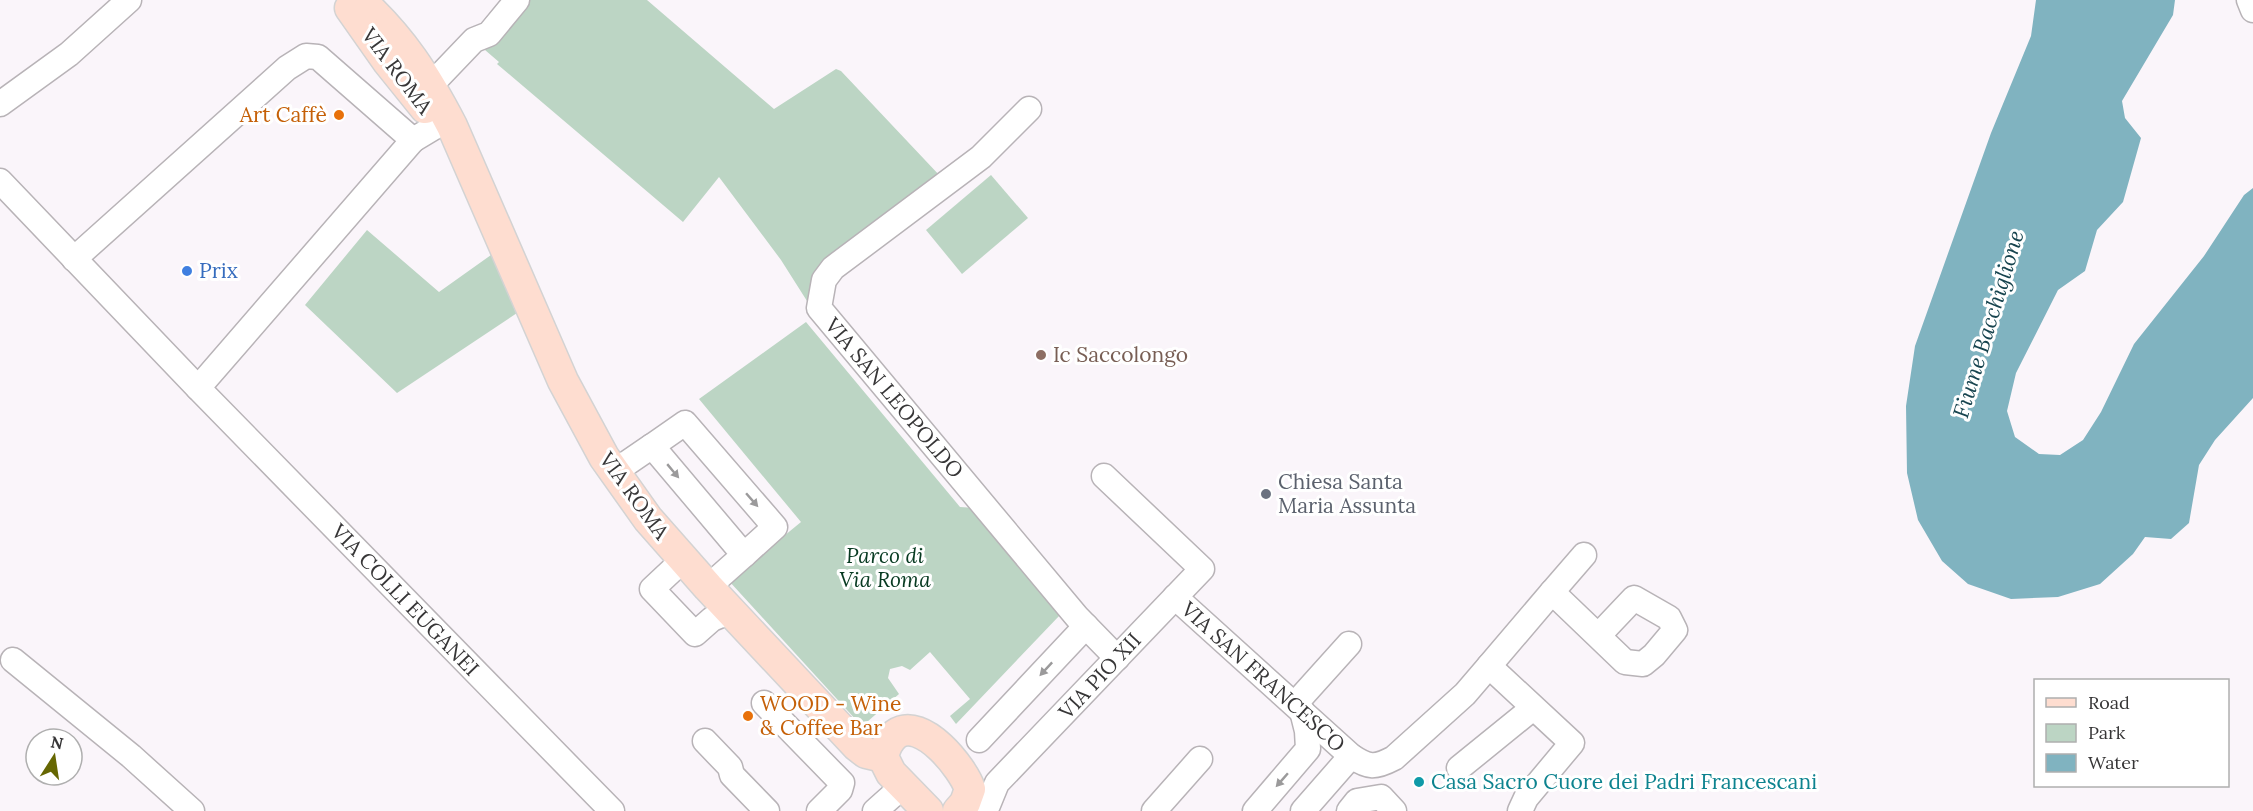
<svg xmlns="http://www.w3.org/2000/svg" width="2253" height="811" viewBox="0 0 2253 811" font-family="Lora,serif">
  <style>
    .green { fill: #bcd5c4 }
    .water { fill: #80b3c0 }
    .lines { fill: none; stroke-linecap: round; stroke-linejoin: round }
    .minor-casing { stroke: #b8b3b7; stroke-width: 27 }
    .major-casing { stroke: #d3d3d3; stroke-width: 33 }
    .minor { stroke: #fff; stroke-width: 24 }
    .major { stroke: #feddd0; stroke-width: 30 }
    .oneway { fill: #9b9a9b }
    .food-dot { fill: #e8710a; stroke: #fff; stroke-width: 2 }
    .shop-dot { fill: #3f7fe0; stroke: #fff; stroke-width: 2 }
    .education-dot { fill: #8d6e63; stroke: #fff; stroke-width: 2 }
    .worship-dot { fill: #6b7280; stroke: #fff; stroke-width: 2 }
    .culture-dot { fill: #0f9aa8; stroke: #fff; stroke-width: 2 }
    .labels { text-anchor: middle; stroke-width: 6; stroke-linejoin: round; paint-order: stroke }
    .street-label { font-size: 21px; fill: #373637; stroke: #fff }
    .food-label { font-size: 21px; fill: #c56008; stroke: #fff; text-anchor: end }
    .shop-label { font-size: 21px; fill: #366cbe; stroke: #fff; text-anchor: start }
    .education-label { font-size: 21px; fill: #785e54; stroke: #fff; text-anchor: start }
    .worship-label { font-size: 21px; fill: #5b616d; stroke: #fff; text-anchor: start }
    .park-label { font-size: 21px; font-style: italic; fill: #073a21; stroke: #fff }
    .culture-label { font-size: 21px; fill: #0d838f; stroke: #fff; text-anchor: start }
    .water-label { font-size: 22px; font-style: italic; fill: #17444f; stroke: #fff }
  </style>
  <rect width="100%" height="100%" fill="#faf5fa"/>
  <!-- green -->
  <g class="green">
    <polygon points="525,0 647,0 774,109 836,69 841,71 941,177 807,301 781,260 719,177 683,222 497,64 499,62 485,50"/>
    <polygon points="991,175 1028,218 962,274 926,230"/>
    <polygon points="367,230 439,292 491,255 517,313 397,393 305,305"/>
    <polygon points="806,322 960,507 975,508 1060,615 956,724 950,716 970,699 930,652 910,670 902,666 890,669 888,678 899,694 867,722 857,721 729,581 801,522 699,399"/>
  </g>
  <!-- water -->
  <polygon class="water" points="2036,0 2175,0 2173,15 2122,101 2125,118 2141,138 2123,202 2097,230 2085,271 2058,290 2016,373 2007,411 2015,437 2039,454 2060,455 2083,440 2101,412 2134,344 2204,256 2244,195 2253,188 2253,398 2215,440 2199,465 2189,523 2171,539 2145,537 2133,554 2100,584 2058,597 2011,599 1968,584 1942,561 1918,520 1907,473 1906,406 1915,346 1991,133 2031,36"/>
  <g class="lines">
    <defs>
      <g id="minor">
        <polyline points="2249,0 2253,10"/>
        <polyline points="430,86 474,40 489,34 517,0"/>
        <polyline points="0,104 69,54 129,0"/>
        <polyline points="1029,109 981,157 833,268 824,280 819,308 1077,617 1117,658"/>
        <polyline points="0,181 198,388 612,811"/>
        <polyline points="74,259 287,68 306,56 318,57 413,140"/>
        <polyline points="198,388 413,140 438,125"/>
        <polyline points="652,446 685,423 775,527 744,555"/>
        <polyline points="614,472 652,446 744,555 708,587"/>
        <polyline points="683,560 652,589 695,634 712,619 731,611"/>
        <polyline points="1552,592 1584,555"/>
        <path d="M1175,597L1351,756C1369,768 1375,768 1394,758L1465,694L1489,666L1572,743L1526,798L1520,811"/>
        <polyline points="13,660 131,756 192,811"/>
        <polyline points="1489,666 1552,592 1625,662 1643,664 1654,655 1675,630 1669,618 1634,598 1598,636"/>
        <polyline points="764,703 842,783 840,790 819,811"/>
        <polyline points="1295,704 1349,644"/>
        <polyline points="979,740 1086,626"/>
        <polyline points="705,741 730,767 732,775 767,811"/>
        <polyline points="1459,768 1533,708"/>
        <polyline points="875,811 903,786"/>
        <polyline points="982,811 988,805 997,783 1202,569 1104,476"/>
        <polyline points="1154,811 1200,759"/>
        <polyline points="1255,811 1308,749 1307,731 1302,711"/>
        <polyline points="1303,811 1351,756"/>
        <polyline points="1349,811 1357,801 1381,797 1394,811"/>
      </g>
      <g id="major">
        <path d="M360,0C402,38 426,76 452,126L563,381L604,457L648,519L708,587L857,746L866,753L883,757"/>
        <polyline points="350,8 388,62 425,108"/>
        <path d="M928,811L891,773L883,757C885,747 888,740 896,734C922,716 963,768 970,789L965,803L958,811"/>
      </g>
    </defs>
    <!-- minor casing -->
    <use href="#minor" class="minor-casing"/>
    <!-- major casing -->
    <use href="#major" class="major-casing"/>
    <!-- minor -->
    <use href="#minor" class="minor"/>
    <!-- major -->
    <use href="#major" class="major"/>
  </g>
  <!-- one-way arrows -->
  <defs><path id="oneway-solid" d="M-6-.8H1V-3.2L6.5 0L1 3.2V.8H-6Z" transform="scale(1.5)"/></defs>
  <g class="oneway">
    <use href="#oneway-solid" transform="translate(673 471) rotate(50)"/>
    <use href="#oneway-solid" transform="translate(752 500) rotate(49)"/>
    <use href="#oneway-solid" transform="translate(1046 669) rotate(133)"/>
    <use href="#oneway-solid" transform="translate(1282 780) rotate(131)"/>
  </g>
  <!-- markers -->
  <g class="food-dot">
    <circle cx="339" cy="115" r="6"/>
    <circle cx="748" cy="716" r="6"/>
  </g>
  <circle class="shop-dot" cx="187" cy="271" r="6"/>
  <circle class="education-dot" cx="1041" cy="355" r="6"/>
  <circle class="worship-dot" cx="1266" cy="494" r="6"/>
  <circle class="culture-dot" cx="1419" cy="782" r="6"/>
  <g class="labels">
    <!-- street labels -->
    <g class="street-label">
      <text transform="translate(397 71) rotate(53)" y="7">VIA ROMA</text>
      <text transform="translate(894 398) rotate(50)" y="7">VIA SAN LEOPOLDO</text>
      <text transform="translate(634 496) rotate(54)" y="7">VIA ROMA</text>
      <text transform="translate(405 600) rotate(46)" y="7">VIA COLLI EUGANEI</text>
      <text transform="translate(1100 676) rotate(-47)" y="7">VIA PIO XII</text>
      <text transform="translate(1263 677) rotate(42)" y="7">VIA SAN FRANCESCO</text>
    </g>
    <!-- food labels -->
    <g class="food-label">
      <text x="327" y="122">Art Caffè</text>
      <text x="760" y="711" text-anchor="start">WOOD - Wine<tspan x="760" dy="24">&amp; Coffee Bar</tspan></text>
    </g>
    <!-- shop labels -->
    <g class="shop-label">
      <text x="199" y="278">Prix</text>
    </g>
    <!-- education labels -->
    <g class="education-label">
      <text x="1053" y="362">Ic Saccolongo</text>
    </g>
    <!-- worship labels -->
    <g class="worship-label">
      <text x="1278" y="489">Chiesa Santa<tspan x="1278" dy="24">Maria Assunta</tspan></text>
    </g>
    <!-- park labels -->
    <g class="park-label">
      <text x="885" y="563">Parco di<tspan x="885" dy="24">Via Roma</tspan></text>
    </g>
    <!-- culture labels -->
    <g class="culture-label">
      <text x="1431" y="789">Casa Sacro Cuore dei Padri Francescani</text>
    </g>
    <!-- water labels -->
    <g class="water-label">
      <text transform="translate(1988 324) rotate(-73)" y="8">Fiume Bacchiglione</text>
    </g>
  </g>
  <!-- legend -->
  <rect x="2034" y="679" width="195" height="108" fill="#ffffff" stroke="#afafaf" stroke-width="1.5"/>
  <rect x="2046" y="698" width="30" height="9" fill="#feddd0" stroke="#afafaf" stroke-width="1.5"/>
  <text x="2088" y="709" font-size="18" fill="#373637">Road</text>
  <rect x="2046" y="724" width="30" height="18" fill="#bcd5c4" stroke="#afafaf" stroke-width="1.5"/>
  <text x="2088" y="739" font-size="18" fill="#373637">Park</text>
  <rect x="2046" y="754" width="30" height="18" fill="#80b3c0" stroke="#afafaf" stroke-width="1.5"/>
  <text x="2088" y="769" font-size="18" fill="#373637">Water</text>
  <!-- north arrow -->
  <g transform="translate(54 757) rotate(12)"><circle r="28" fill="#ffffff" stroke="#afafaf" stroke-width="1.5"/>
  <path d="M0-4.5L10 22L0 15L-10 22Z" fill="#666702"/>
  <text y="-9" font-size="16" font-weight="bold" text-anchor="middle" fill="#373637">N</text>
  </g>
</svg>
